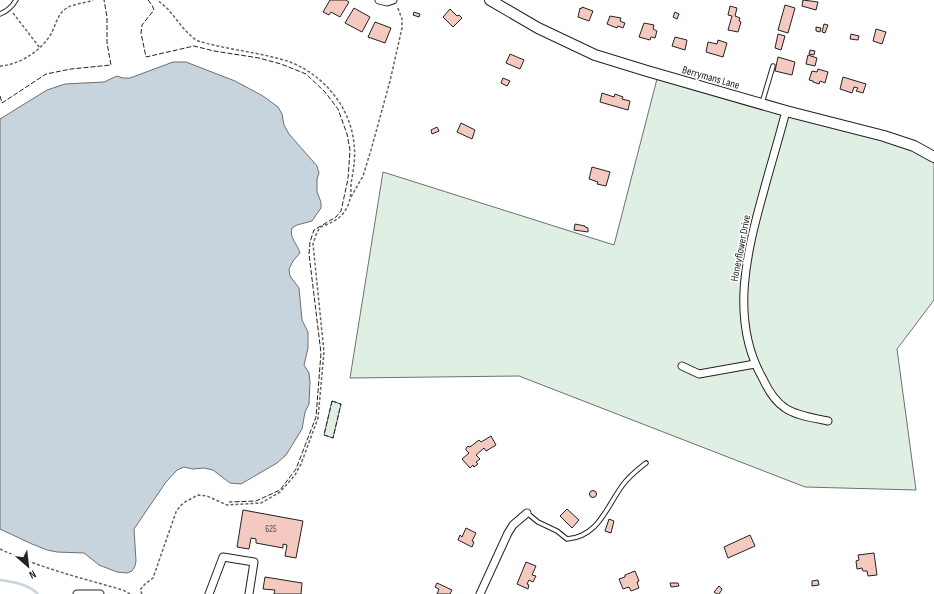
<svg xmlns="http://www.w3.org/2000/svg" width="934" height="594" viewBox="0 0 934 594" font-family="'Sofia Sans Condensed',sans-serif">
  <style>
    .green { fill: #e0efe3; stroke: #6f6f6f }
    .water { fill: #c7d3dd; stroke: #6f6f6f }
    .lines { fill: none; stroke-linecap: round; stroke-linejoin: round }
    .stream { stroke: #c7d3dd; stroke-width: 2.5 }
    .building { fill: #f3c9c0; stroke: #222 }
    .lane-casing { stroke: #222; stroke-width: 5.5 }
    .street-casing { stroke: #222; stroke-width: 9 }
    .secondary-casing { stroke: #222; stroke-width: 12 }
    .path { stroke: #646464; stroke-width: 1.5; stroke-dasharray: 3 2; stroke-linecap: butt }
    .lane { stroke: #fff; stroke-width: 3.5 }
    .street { stroke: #fff; stroke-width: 7 }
    .secondary { stroke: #fff; stroke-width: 10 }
    .fence { stroke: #222; stroke-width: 1; stroke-dasharray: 5 2; stroke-linecap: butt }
    .labels { text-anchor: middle; stroke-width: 3; stroke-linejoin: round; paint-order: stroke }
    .number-label { font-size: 9px; fill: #564c4a }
    .street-label { font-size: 11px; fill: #222; stroke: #fff }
  </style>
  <rect width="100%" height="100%" fill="#fff"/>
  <!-- green -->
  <g class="green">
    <polygon points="657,79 900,145 922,155 934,162 934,300 897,349 916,490 805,487 519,376 350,378 383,172 614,245"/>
    <polygon points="332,401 341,404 333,438 324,435"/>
  </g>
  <!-- water -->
  <path class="water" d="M173,62H186L235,81L263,96L278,107L282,114L284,125L289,134L317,166L319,173L317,179V192L321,202V208L312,221L297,225L292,228C289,238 297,243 300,253L293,261L289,269L290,276L299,288L302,320L308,332V348L304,365L309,373L310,382L309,404L305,412L302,429L286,455L277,463L241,484L230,483L213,470L204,468L193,469L184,467L177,470L166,482L134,529L136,561L135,566L132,571L127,573L117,572L99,565L84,553L57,552L47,550L32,544L0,529V119L47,90L65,84L104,82L117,76L123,78H130Z"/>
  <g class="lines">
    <!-- stream -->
    <path class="stream" d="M0,580C14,582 28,584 38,594"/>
  </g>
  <!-- building -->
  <g class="building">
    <polygon points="330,0 346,0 349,2 340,17 331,12 329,15 323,12"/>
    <polygon points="803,0 818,2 816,10 802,6"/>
    <polygon points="785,5 795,8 788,33 778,30"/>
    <polygon points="730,6 737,8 735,16 740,18 739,21 741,22 738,32 728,30 732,16 728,15"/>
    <polygon points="582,7 593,11 589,21 578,17 580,8 581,9"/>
    <polygon points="354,8 370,17 362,32 345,23"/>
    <polygon points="450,9 457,16 459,15 462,18 453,27 443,17"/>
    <polygon points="414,12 420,14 419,17 413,15"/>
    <polygon points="675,12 679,14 677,19 673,17"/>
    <polygon points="610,16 621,18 620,21 625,23 623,28 618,26 617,28 607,24"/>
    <polygon points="375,22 391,28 385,43 368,37"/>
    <polygon points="644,23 654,25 653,29 657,31 655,38 651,37 650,40 639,37"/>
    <polygon points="824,24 828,25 825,33 822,32"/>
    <polygon points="816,27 821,28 820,32 816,31"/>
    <polygon points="876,29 886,32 882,44 873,41"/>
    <polygon points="778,34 785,36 781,50 775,48"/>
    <polygon points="851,34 859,36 858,40 850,39"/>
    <polygon points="675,37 687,40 685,50 672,46"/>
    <polygon points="718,40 727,43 723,57 706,52 708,42 717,44"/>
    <polygon points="810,50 815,51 814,55 809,54"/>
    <polygon points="510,54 524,60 520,69 506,63"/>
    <polygon points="808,55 817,58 815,66 806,64"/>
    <polygon points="778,57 795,62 792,75 775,71"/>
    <polygon points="818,69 828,72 825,83 820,81 819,84 813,82 813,81 809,80 812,71 817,72"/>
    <polygon points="843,77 866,84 863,93 856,91 858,88 854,87 852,93 840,89"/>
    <polygon points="503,78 510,81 507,86 501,83"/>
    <polygon points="602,93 614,97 615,94 623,97 622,99 630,101 628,110 600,102"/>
    <polygon points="461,123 475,130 472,139 457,132"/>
    <polygon points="437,127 439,131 432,134 431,130"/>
    <polygon points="592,167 610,172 606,186 597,184 598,182 589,179"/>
    <polygon points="575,224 585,226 585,227 588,228 588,232 574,230"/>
    <polygon points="491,436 496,445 486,451 484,448 476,455 480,459 476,462 478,464 474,467 473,465 470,468 462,459 469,453 466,450 466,448 468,446 470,447 479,440 481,442"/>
    <circle cx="593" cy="494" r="3.5"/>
    <polygon points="567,509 579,520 572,528 560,516"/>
    <polygon points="243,510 303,521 296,558 285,556 287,545 283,544 283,548 256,543 256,539 251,538 249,549 237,547"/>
    <polygon points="609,519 614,521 611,533 605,531"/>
    <polygon points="466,528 476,533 472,541 474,542 472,547 458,540 460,535 462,537"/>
    <polygon points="750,535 755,546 728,558 724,547"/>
    <polygon points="874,553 877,575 868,576 867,571 863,571 862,568 857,569 856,561 859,560 858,555"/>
    <polygon points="526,562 536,566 532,575 536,576 533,582 529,580 527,584 529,585 528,589 517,584"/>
    <polygon points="635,571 639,581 637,582 639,588 631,591 629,587 623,589 619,579 625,577 625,575"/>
    <polygon points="265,577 302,583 301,594 274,594 275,590 263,589"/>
    <polygon points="818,580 819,585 812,586 812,581"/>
    <polygon points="437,583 452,590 450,594 437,594 439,589 435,587"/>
    <polygon points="670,583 678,583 679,586 671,587"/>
    <polygon points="719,586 722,589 721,591 719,594 717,594 714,592"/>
  </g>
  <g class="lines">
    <defs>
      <g id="lane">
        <path d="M0,14C8,11 12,7 16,0"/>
        <polyline points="762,103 773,66"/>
        <path d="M527,513L538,522L557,531L567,539C598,537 606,508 622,486C629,476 637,470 646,463"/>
      </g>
      <g id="street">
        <polyline points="379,0 387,2 393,0"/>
        <path d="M786,111C779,138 771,164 764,190C747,251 729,320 763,379C768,390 775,401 785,408C797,416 814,418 828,421"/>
        <polyline points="682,366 699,374 755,364"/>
        <polyline points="77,594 100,594"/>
        <polyline points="209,594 223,557 254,562 249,594"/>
        <polyline points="480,594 508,533 513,525 527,513"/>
      </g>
      <polyline id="secondary" points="490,0 538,28 595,55 647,71 786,111 884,136 914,146 934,157"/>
    </defs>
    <!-- lane casing -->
    <use href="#lane" class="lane-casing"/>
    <!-- street casing -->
    <use href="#street" class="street-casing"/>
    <!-- secondary casing -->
    <use href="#secondary" class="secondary-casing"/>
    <!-- path -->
    <g class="path">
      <polyline points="13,13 40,48"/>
      <path d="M0,66C19,65 41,51 51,34C55,27 57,16 64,10C72,3 84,4 93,0"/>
      <polyline points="351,197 363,176 371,150 390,81 402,28 402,19 397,6"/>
      <path d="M0,549C40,568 81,578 123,590L130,594"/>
      <path d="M142,594L140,590L145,584L153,578L176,512L180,506L185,502L198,495L207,496L227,505L261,503L280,492L295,475L301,464L318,418L324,352L313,244C315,239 316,233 319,229C322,225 328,225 332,222C341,218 348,209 350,199C351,194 351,189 351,184C353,171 356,158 354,144C351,108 324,75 290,62C260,52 228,50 198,41C181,31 174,11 157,0"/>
    </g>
    <!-- lane -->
    <use href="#lane" class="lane"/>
    <!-- street -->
    <use href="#street" class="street"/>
    <!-- secondary -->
    <use href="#secondary" class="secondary"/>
    <!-- fence -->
    <g class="fence">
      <polyline points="148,0 152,5 154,10 142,25 141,33 146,57 194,46 214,51 259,58 281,64 306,74 325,92 338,109 347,134 350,150 348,179 341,211 336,217 314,230 310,242 309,254 321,353 316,417 296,469 280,490 256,501 229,502"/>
      <polyline points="0,96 2,103 46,74 71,69 111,65 107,43 107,17 104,0"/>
      <polygon points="332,401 341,404 333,438 324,435"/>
    </g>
  </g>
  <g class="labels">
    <!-- number labels -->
    <g class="number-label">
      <text x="271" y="532">625</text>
    </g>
    <!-- street labels -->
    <g class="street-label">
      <text transform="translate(711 77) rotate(16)" y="4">Berrymans Lane</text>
      <text transform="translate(740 248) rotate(-79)" y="4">Honeyflower Drive</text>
    </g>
  </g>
  <!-- north arrow -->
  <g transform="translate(28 566) rotate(152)" stroke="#ffffff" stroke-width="3" paint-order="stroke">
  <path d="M0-3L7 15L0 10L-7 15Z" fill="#222222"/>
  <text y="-6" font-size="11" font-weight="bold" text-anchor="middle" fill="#222222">N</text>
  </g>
</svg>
